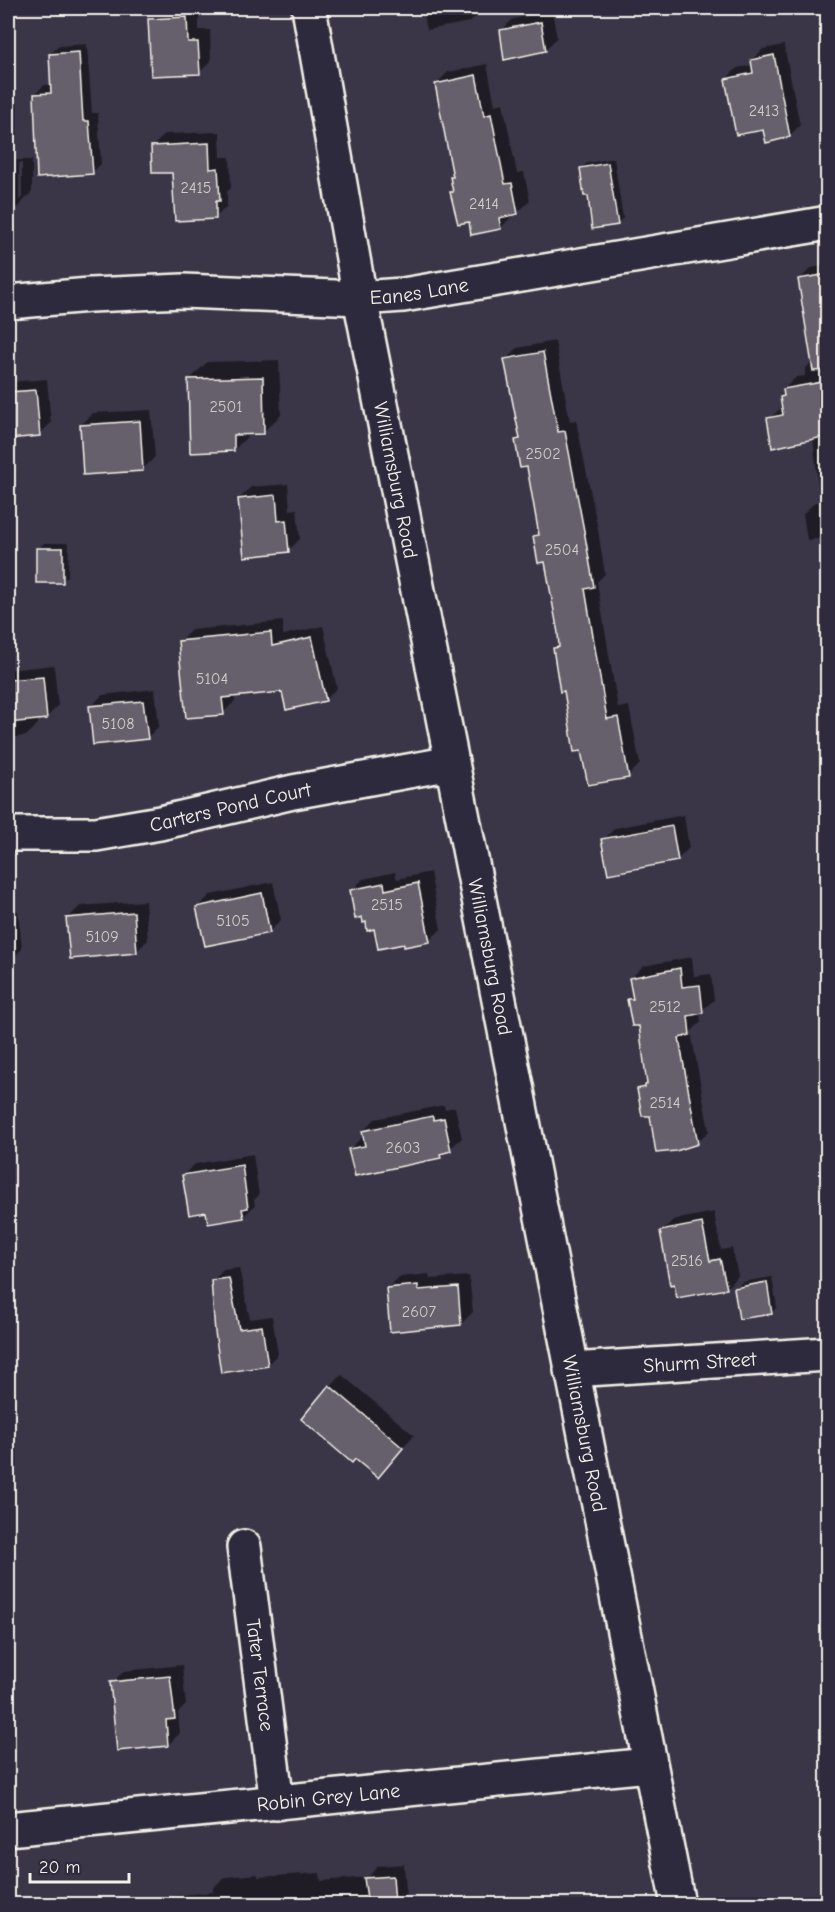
<svg xmlns="http://www.w3.org/2000/svg" width="835" height="1912" viewBox="0 0 835 1912" font-family="'Comic Neue',sans-serif">
  <style>
    .shadow { fill: #0007; fill-rule: evenodd }
    .building { fill: #65616c; stroke: #f4f1e8; stroke-width: 1.5 }
    .lines { fill: none; stroke-linecap: round; stroke-linejoin: round }
    .street-casing { stroke: #f4f1e8; stroke-width: 38 }
    .secondary-casing { stroke: #f4f1e8; stroke-width: 38 }
    .primary-casing { stroke: #f4f1e8; stroke-width: 38 }
    .street { stroke: #2f2a3d; stroke-width: 33 }
    .secondary { stroke: #2f2a3d; stroke-width: 33 }
    .primary { stroke: #2f2a3d; stroke-width: 33 }
    .labels { text-anchor: middle; stroke-width: 4.5; stroke-linejoin: round; paint-order: stroke }
    .number-label { font-size: 16px; fill: #d0cdc9 }
    .street-label { font-size: 20px; fill: #f4f1e8; stroke: #2f2a3d }
  </style>
  <rect width="100%" height="100%" fill="#3b3647"/>
  <filter id="ink" filterUnits="userSpaceOnUse"><feTurbulence type="fractalNoise" baseFrequency=".0167" numOctaves="2"/><feDisplacementMap in="SourceGraphic" scale="12" xChannelSelector="R" yChannelSelector="G"/><feConvolveMatrix kernelMatrix="1 2 1 2 8 2 1 2 1" color-interpolation-filters="sRGB"/></filter>
  <g filter="url(#ink)">
    <!-- shadow -->
    <g class="shadow">
      <polygon points="149,8 199,8 199,30 210,30 211,61 199,73 152,75"/>
      <polygon points="422,8 481,8 482,10 470,22 427,30"/>
      <polygon points="552,11 557,38 545,50 501,31 513,19"/>
      <polygon points="87,44 92,113 98,113 101,164 92,173 35,94 44,85 52,85 50,54 59,46"/>
      <polygon points="784,45 800,125 789,136 765,128 726,79 737,68 753,65 752,60 763,49"/>
      <polygon points="487,64 495,105 503,103 517,173 524,172 530,201 518,212 512,214 512,216 501,228 470,220 454,191 452,178 454,175 436,84 448,72"/>
      <polygon points="220,132 221,157 230,157 231,188 227,192 227,206 215,218 153,146 165,134"/>
      <polygon points="614,158 623,218 617,224 589,194 581,168 587,163"/>
      <path d="M8,160H32V192L11,214H8ZM19,163H22V197L19,200Z"/>
      <polygon points="828,265 828,324 799,280 811,268"/>
      <polygon points="555,341 570,421 576,420 597,524 605,574 597,582 618,708 629,706 640,764 628,776 565,690 555,649 561,643 546,560 534,537 540,531 529,465 517,441 521,437 505,360 517,348"/>
      <polygon points="828,355 828,538 807,540 803,514 815,502 820,502 813,438 769,419 783,406 781,397 785,394 784,389 796,377 805,376 805,369 817,357"/>
      <polygon points="279,360 281,415 263,432 251,433 234,450 190,379 207,362"/>
      <polygon points="47,379 51,423 39,435 8,437 8,382"/>
      <polygon points="151,410 155,457 143,469 81,425 93,413"/>
      <polygon points="288,484 290,510 297,509 300,539 288,551 239,499 251,487"/>
      <polygon points="44,543 69,543 68,576 63,581 38,549"/>
      <polygon points="283,621 283,635 323,626 337,688 325,700 283,691 235,696 235,701 223,713 179,642 191,630"/>
      <polygon points="54,665 58,706 46,718 38,719 38,724 26,736 8,738 8,670"/>
      <polygon points="155,689 159,726 147,738 91,707 102,695"/>
      <polygon points="684,815 689,848 678,859 603,840 615,828"/>
      <polygon points="395,872 397,879 430,872 441,929 429,941 405,942 375,927 367,920 351,891 363,879"/>
      <polygon points="273,882 281,920 269,932 198,907 210,895"/>
      <polygon points="145,901 148,940 136,952 68,918 80,906"/>
      <polygon points="18,911 22,949 10,961 8,961 8,912"/>
      <polygon points="692,957 694,976 711,974 714,1000 700,1012 701,1022 691,1032 709,1131 697,1143 651,1115 639,1089 648,1080 640,1024 629,1000 634,995 631,978 643,966"/>
      <polygon points="444,1105 445,1109 455,1107 462,1138 440,1157 350,1149 362,1137 365,1137 363,1131 375,1119"/>
      <polygon points="253,1154 259,1195 254,1200 255,1205 243,1217 208,1211 183,1175 195,1164"/>
      <polygon points="714,1212 721,1250 732,1248 738,1276 726,1288 661,1232 673,1220"/>
      <polygon points="239,1268 250,1319 272,1316 278,1354 267,1365 222,1371 213,1281 223,1270"/>
      <polygon points="429,1274 430,1279 469,1276 473,1312 461,1324 387,1289 399,1277"/>
      <polygon points="772,1277 777,1307 771,1313 736,1288 742,1282"/>
      <polygon points="342,1375 414,1435 389,1464 330,1386"/>
      <polygon points="182,1665 186,1705 178,1713 180,1733 168,1745 112,1683 124,1671"/>
      <polygon points="404,1864 407,1904 85,1904 213,1892 213,1888 225,1877 258,1874 258,1877 320,1873 321,1881 368,1877 378,1866"/>
    </g>
    <!-- building -->
    <g class="building">
      <polygon points="187,17 188,42 198,42 200,74 151,76 148,19"/>
      <polygon points="541,22 546,51 504,60 500,30"/>
      <polygon points="79,52 83,121 89,121 93,174 37,178 34,94 51,93 49,54"/>
      <polygon points="774,55 790,137 766,143 763,130 736,135 725,79 753,73 751,60"/>
      <polygon points="476,75 484,116 491,114 505,184 512,183 518,214 499,218 501,229 471,235 469,222 458,224 450,192 453,192 450,177 453,177 435,84"/>
      <polygon points="209,143 210,169 218,168 220,201 216,201 216,219 175,221 172,173 152,173 151,146"/>
      <polygon points="608,163 618,225 592,229 588,196 584,196 580,168"/>
      <polygon points="828,274 828,370 813,371 798,279"/>
      <polygon points="543,352 558,432 565,431 585,536 594,587 585,589 607,719 618,717 629,778 588,785 581,751 574,752 564,691 560,692 553,648 559,647 558,633 545,562 538,563 533,536 539,535 527,467 520,468 515,440 520,439 504,359"/>
      <polygon points="263,377 264,434 234,435 234,451 190,453 188,379"/>
      <polygon points="828,381 828,436 772,448 767,418 783,415 780,397 784,396 783,389"/>
      <polygon points="36,390 40,436 8,439 8,392"/>
      <polygon points="140,421 143,471 83,475 80,425"/>
      <polygon points="276,495 278,521 286,520 289,552 244,557 238,499"/>
      <rect x="36" y="548" width="27" height="35"/>
      <polygon points="271,632 272,646 312,637 326,701 286,710 282,692 222,698 224,715 186,718 178,641"/>
      <polygon points="43,677 47,719 8,723 8,680"/>
      <polygon points="143,701 148,739 93,745 89,706"/>
      <polygon points="672,826 678,861 608,874 601,839"/>
      <polygon points="384,883 385,890 418,883 430,942 404,947 404,944 378,949 374,929 367,931 366,922 363,923 362,917 355,919 350,890"/>
      <polygon points="262,893 270,933 205,946 196,907"/>
      <polygon points="134,912 137,953 70,959 66,918"/>
      <polygon points="680,968 682,987 700,985 703,1013 688,1016 690,1035 679,1038 698,1144 676,1151 656,1153 650,1116 642,1116 637,1089 645,1087 645,1085 647,1084 639,1026 632,1026 627,999 633,999 629,978"/>
      <polygon points="432,1116 434,1120 444,1118 451,1151 440,1154 441,1158 355,1176 348,1149 365,1146 362,1131"/>
      <polygon points="242,1165 248,1208 242,1209 244,1218 208,1224 206,1212 189,1215 182,1175"/>
      <polygon points="702,1223 710,1261 720,1259 727,1289 677,1298 674,1284 670,1285 660,1231"/>
      <polygon points="229,1278 239,1329 262,1326 268,1366 221,1373 215,1332 211,1280"/>
      <polygon points="767,1282 772,1314 739,1319 734,1288"/>
      <polygon points="418,1285 418,1290 458,1287 461,1325 390,1332 386,1288"/>
      <polygon points="329,1385 403,1448 378,1478 355,1459 352,1463 301,1419"/>
      <polygon points="170,1676 175,1719 166,1720 168,1746 117,1751 110,1682"/>
      <polygon points="393,1876 395,1905 368,1905 364,1878"/>
    </g>
    <g class="lines">
      <defs>
        <g id="street">
          <path id="s1" d="M8,834H96L160,823L293,792L452,763"/>
          <path id="s2" d="M571,1370L828,1354"/>
          <path id="s3" d="M244,1547L277,1803"/>
          <path id="s4" d="M8,1829L649,1765"/>
        </g>
        <g id="secondary">
          <path id="s5" d="M8,302L90,295L183,291L360,298L403,295L828,223"/>
        </g>
        <g id="primary">
          <path id="s6" d="M309,8L360,298L678,1904"/>
        </g>
      </defs>
      <!-- street casing -->
      <use href="#street" class="street-casing"/>
      <!-- secondary casing -->
      <use href="#secondary" class="secondary-casing"/>
      <!-- primary casing -->
      <use href="#primary" class="primary-casing"/>
      <!-- street -->
      <use href="#street" class="street"/>
      <!-- secondary -->
      <use href="#secondary" class="secondary"/>
      <!-- primary -->
      <use href="#primary" class="primary"/>
    </g>
  </g>
  <g class="labels">
    <!-- number labels -->
    <g class="number-label">
      <text x="764" y="116">2413</text>
      <text x="196" y="193">2415</text>
      <text x="484" y="209">2414</text>
      <text x="226" y="412">2501</text>
      <text x="543" y="459">2502</text>
      <text x="562" y="555">2504</text>
      <text x="212" y="684">5104</text>
      <text x="118" y="729">5108</text>
      <text x="387" y="910">2515</text>
      <text x="233" y="926">5105</text>
      <text x="102" y="942">5109</text>
      <text x="665" y="1012">2512</text>
      <text x="665" y="1108">2514</text>
      <text x="403" y="1153">2603</text>
      <text x="687" y="1266">2516</text>
      <text x="419" y="1317">2607</text>
    </g>
    <!-- street labels -->
    <g class="street-label">
      <text dy="7" stroke="none"><textPath href="#s5" startOffset="412">Eanes Lane</textPath></text>
      <text dy="7" stroke="none"><textPath href="#s6" startOffset="480">Williamsburg Road</textPath></text>
      <text dy="7" stroke="none"><textPath href="#s1" startOffset="225">Carters Pond Court</textPath></text>
      <text dy="7" stroke="none"><textPath href="#s6" startOffset="966">Williamsburg Road</textPath></text>
      <text dy="7" stroke="none"><textPath href="#s2" startOffset="129">Shurm Street</textPath></text>
      <text dy="7" stroke="none"><textPath href="#s6" startOffset="1452">Williamsburg Road</textPath></text>
      <text dy="7" stroke="none"><textPath href="#s3" startOffset="129">Tater Terrace</textPath></text>
      <text dy="7" stroke="none"><textPath href="#s4" startOffset="322">Robin Grey Lane</textPath></text>
    </g>
  </g>
  <!-- margin -->
  <rect width="835" height="1912" fill="none" stroke="#2f2a3d" stroke-width="30"/>
  <rect x="15" y="15" width="805" height="1882" fill="none" stroke="#f4f1e8" stroke-width="2" filter="url(#ink)"/>
  <!-- scale -->
  <path d="M30 1873v9h99v-9" fill="none" stroke="#f4f1e8" stroke-width="3"/>
  <text x="39" y="1873" font-size="18" fill="#f4f1e8" stroke="#2f2a3d" stroke-width="4.5" paint-order="stroke">20 m</text>
</svg>
